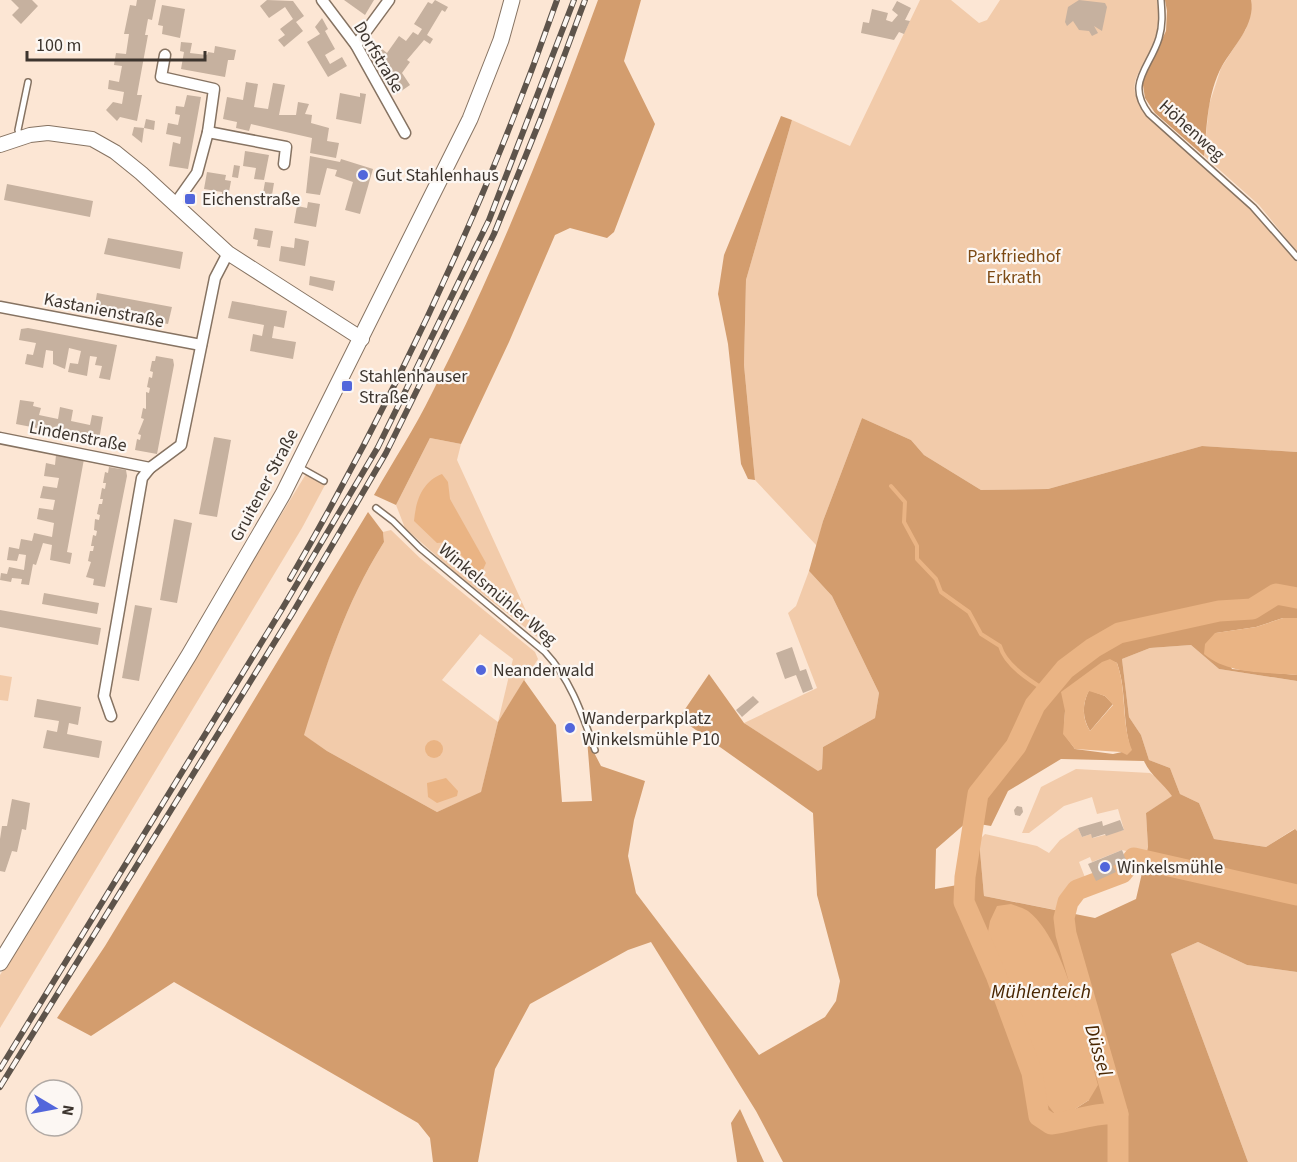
<svg xmlns="http://www.w3.org/2000/svg" width="1297" height="1162" viewBox="0 0 1297 1162" font-family="'Source Sans 3',sans-serif">
  <style>
    .green { fill: #f2cbaa; fill-rule: evenodd }
    .forest { fill: #d39d6e; fill-rule: evenodd }
    .water { fill: #eab484; fill-rule: evenodd }
    .lines { fill: none; stroke-linecap: round; stroke-linejoin: round }
    .stream { stroke: #eab484; stroke-width: 4 }
    .river { stroke: #eab484; stroke-width: 21 }
    .building { fill: #c6b19f }
    .service-casing { stroke: #867362; stroke-width: 8 }
    .minor-casing { stroke: #867362; stroke-width: 13 }
    .tertiary-casing { stroke: #867362; stroke-width: 16 }
    .secondary-casing { stroke: #867362; stroke-width: 17 }
    .service { stroke: #fff; stroke-width: 5 }
    .minor { stroke: #fff; stroke-width: 10 }
    .tertiary { stroke: #fff; stroke-width: 14 }
    .secondary { stroke: #fff; stroke-width: 15 }
    .rail-casing { stroke: #5e544b; stroke-width: 6 }
    .rail { stroke: #fcf7f3; stroke-width: 4; stroke-dasharray: 11; stroke-linecap: butt }
    .poi-dot { fill: #5266db; stroke: #fcf7f3; stroke-width: 2 }
    .labels { text-anchor: middle; stroke-width: 4.5; stroke-linejoin: round; paint-order: stroke }
    .street-label { font-size: 18px; fill: #3d352e; stroke: #fcf7f3 }
    .poi-label { font-size: 18px; fill: #3d352e; stroke: #fcf7f3; text-anchor: start }
    .park-label { font-size: 18px; fill: #7d4a14; stroke: #fcf7f3 }
    .water-label { font-size: 20px; font-style: italic; fill: #482500; stroke: #fcf7f3 }
  </style>
  <rect width="100%" height="100%" fill="#fce6d4"/>
  <!-- green -->
  <g class="green">
    <path d="M920,0H951L979,23L987,20L1000,0H1157C1160,18 1158,35 1150,51C1136,78 1125,87 1147,115L1243,200L1297,262V452L1202,446L1048,489L981,490L924,455L911,440L862,418L823,521L817,546L755,480L744,365L746,280L792,120L850,146Z"/>
    <polygon points="1251,0 1297,0 1297,252 1259,205 1204,156 1209,105 1221,68 1246,29"/>
    <polygon points="430,438 461,444 457,460 532,624 542,636 540,639 458,575 405,528 396,505"/>
    <polygon points="306,474 325,485 302,528 0,1028 0,975"/>
    <path d="M391,530L420,558L535,652L538,659L498,722L481,793L437,812L327,751L303,735C327,664 344,606 384,542L383,532ZM480,634L513,659L498,722L442,680Z"/>
    <polygon points="809,571 832,596 879,693 875,718 823,747 822,769 818,772 744,723 817,688 788,613 796,606"/>
    <polygon points="1191,645 1219,669 1297,681 1297,831 1294,829 1266,847 1214,839 1199,803 1180,794 1170,768 1149,760 1141,735 1129,717 1122,659 1150,648"/>
    <polygon points="0,675 12,677 8,701 0,700"/>
    <polygon points="1076,769 1150,773 1161,780 1173,796 1146,813 1148,847 1146,856 1122,850 1092,862 1090,857 1079,862 1086,880 1068,896 1061,911 984,896 979,840 985,834 1037,846 1049,853 1060,840 1078,828 1082,837 1091,834 1093,838 1124,830 1118,809 1097,814 1092,797 1064,806 1029,833 1022,833 1041,787"/>
    <polygon points="1198,942 1247,965 1297,972 1297,1162 1248,1162 1171,954"/>
  </g>
  <!-- forest -->
  <g class="forest">
    <path d="M598,0H641L624,61L655,124L614,232L607,238L570,228L555,235L509,342L461,444L430,438L396,505L374,495C393,461 415,428 432,393C497,266 549,134 598,0Z"/>
    <path d="M1165,0H1251C1256,24 1233,47 1222,66C1207,94 1207,126 1204,156L1155,113L1145,98L1142,79L1166,31L1167,11Z"/>
    <polygon points="781,116 792,120 746,280 744,365 755,480 748,479 741,464 728,344 718,294 724,255"/>
    <path d="M862,418L911,440L924,455L981,490L1048,489L1202,446L1297,452V618H1283L1256,627L1216,633L1232,669L1297,675V681L1219,669L1191,645L1150,648L1122,659L1129,717L1141,735L1149,760L1170,768L1180,794L1199,803L1214,839L1266,847L1295,829L1297,831V972L1247,965L1198,942L1171,954L1248,1162H783L756,1111L651,942L628,950L530,1004L495,1069L478,1162H433L430,1138L418,1123L174,982L91,1036L57,1018L105,946L368,512L383,532L384,542C344,606 327,664 304,735L327,751L437,812L481,792L498,722L524,680L556,725L562,802L592,801L587,739L601,766L645,781L634,820L628,856L636,893L759,1055L825,1017L836,1001L840,981L817,895L813,813L679,718L709,674L744,723L818,771L822,769L823,747L875,718L879,693L832,596L809,571L823,521ZM1110,660L1117,663C1127,691 1122,722 1131,750L1113,754L1075,749L1064,734L1065,711ZM1061,759L1144,761C1150,775 1163,783 1172,796L1146,813L1148,847L1136,899L1095,918L984,896L979,840L966,839L963,884L935,889L936,849L967,822L991,826L1008,791ZM987,937L1089,1100L1064,1116Z"/>
    <path d="M1089,690L1105,696L1113,704L1090,731C1082,718 1082,704 1089,690Z"/>
    <polygon points="740,1109 764,1162 737,1162 731,1123"/>
  </g>
  <!-- water -->
  <g class="water">
    <path d="M442,474L448,482L450,499L486,563L482,572L474,569L449,542L437,543L414,521C416,500 422,482 442,474Z"/>
    <path d="M1283,618H1297V675C1266,672 1229,675 1204,654L1205,644L1215,633L1256,627Z"/>
    <path d="M1110,659L1117,663C1127,691 1121,722 1132,750L1127,755L1121,752L1075,749L1063,734L1065,711L1061,692L1102,662ZM1089,691L1105,696L1113,705L1090,731C1082,719 1082,703 1089,691Z"/>
    <circle cx="434" cy="749" r="9"/>
    <polygon points="446,778 458,791 457,796 437,803 428,797 427,783"/>
    <path d="M1011,904C1016,906 1023,908 1028,911C1066,940 1085,1039 1098,1085L1089,1100L1064,1116L1054,1113L1047,1104L1017,1010L987,937L990,921L997,906Z"/>
  </g>
  <g class="lines">
    <!-- stream -->
    <path class="stream" d="M891,486L905,502L904,522L917,546V559L936,579L941,592L969,612L981,634L1000,646C1005,665 1030,681 1047,691"/>
    <!-- river -->
    <g class="river">
      <path d="M1118,1114C1096,1112 1074,1121 1051,1124L1039,1116L1032,1073L996,975L964,902L965,877L978,794L1016,746L1035,705L1065,669L1093,648L1119,633L1219,611L1252,609L1276,594L1297,598"/>
      <polyline points="1118,1162 1118,1114 1066,934 1064,918 1068,902 1077,890 1122,873 1134,858 1297,895"/>
    </g>
  </g>
  <!-- building -->
  <g class="building">
    <polygon points="11,0 32,0 38,6 21,24 12,15 19,8"/>
    <polygon points="137,0 156,0 152,20 148,19 145,35 148,35 137,95 142,95 137,121 120,117 117,121 106,110 113,102 122,104 124,92 108,89 109,80 119,82 122,66 114,65 116,53 126,54 129,34 124,34 130,5 136,6"/>
    <polygon points="267,0 293,1 304,16 296,22 303,31 284,47 278,40 285,35 280,29 293,19 285,7 269,18 260,6"/>
    <polygon points="344,0 374,0 365,15"/>
    <polygon points="435,0 448,7 445,12 442,10 427,35 433,39 430,44 424,40 407,60 410,62 402,73 410,85 397,94 386,76 391,72 385,61 377,56 382,49 387,53 399,36 406,41 413,32 418,35 422,29 414,24 428,2 432,4"/>
    <polygon points="1079,0 1105,3 1107,7 1102,31 1094,26 1098,33 1092,36 1089,31 1079,30 1073,21 1067,26 1065,22 1068,7"/>
    <polygon points="897,1 911,8 905,20 910,21 904,34 899,32 894,40 861,33 863,22 869,23 872,9 888,13 886,20 892,22 898,15 892,10"/>
    <polygon points="162,5 185,9 180,38 162,34 163,26 158,25"/>
    <polygon points="322,18 328,29 325,31 335,49 325,55 330,64 342,57 347,66 328,77 307,42 320,34 315,27"/>
    <polygon points="181,42 192,43 190,53 207,55 208,52 214,53 215,46 236,50 234,60 228,60 225,77 181,69 184,52 180,51"/>
    <polygon points="246,82 258,84 254,107 268,109 273,83 285,85 279,115 296,115 298,102 309,104 305,114 312,115 311,123 329,128 327,141 339,143 336,158 310,153 312,138 251,124 249,131 236,128 237,122 223,119 227,97 243,100"/>
    <polygon points="340,93 360,97 360,93 366,94 361,124 336,119"/>
    <polygon points="187,95 201,97 188,169 169,166 173,142 180,144 181,137 166,134 168,123 178,125 180,115 175,114 176,106 184,107"/>
    <polygon points="146,119 155,121 154,130 144,128 142,143 132,135 134,127 144,128"/>
    <polygon points="245,151 269,155 264,180 254,179 256,168 243,166"/>
    <polygon points="310,156 340,162 341,159 373,169 360,214 345,210 353,182 335,176 337,170 327,168 320,195 306,193"/>
    <polygon points="234,165 240,166 238,178 232,177"/>
    <polygon points="207,172 226,175 225,180 231,181 227,203 221,202 222,192 204,189"/>
    <polygon points="265,182 274,183 272,195 263,193"/>
    <polygon points="7,184 93,201 90,217 4,200"/>
    <polygon points="308,202 320,204 316,227 294,223 297,206 307,208"/>
    <polygon points="255,228 273,231 270,248 257,246 258,240 253,239"/>
    <polygon points="108,238 183,252 180,269 104,254"/>
    <polygon points="295,238 309,241 305,266 279,261 281,246 294,248"/>
    <polygon points="310,276 335,281 333,291 309,285"/>
    <polygon points="97,293 172,307 168,324 94,310"/>
    <polygon points="232,301 287,311 284,328 274,326 272,338 296,342 293,359 250,351 253,334 262,336 264,325 228,318"/>
    <polygon points="28,328 117,345 110,380 99,378 102,366 95,365 97,357 90,356 87,376 68,372 70,363 78,364 81,351 69,348 65,369 53,364 53,351 46,350 43,368 25,364 27,354 33,355 36,343 19,340 21,329"/>
    <polygon points="156,356 173,359 174,365 157,454 135,450 137,439 140,440 141,435 138,434 144,419 141,418 143,408 146,409 146,392 149,393 150,388 147,387 149,377 152,378 153,372 150,371 152,361 155,361"/>
    <polygon points="20,400 34,402 33,406 41,408 39,415 58,419 60,407 73,410 71,421 90,425 92,415 103,417 99,440 16,424"/>
    <polygon points="214,437 231,440 217,517 199,514"/>
    <polygon points="56,455 84,459 67,552 72,553 70,564 50,560 52,545 43,543 36,565 33,564 29,585 21,584 22,579 12,578 11,582 0,580 1,573 7,574 9,567 24,570 26,555 19,554 17,561 7,560 9,547 19,549 21,539 32,541 34,533 52,537 54,523 37,519 39,508 53,510 55,500 40,498 43,486 57,488 59,478 44,476 46,463 55,465"/>
    <polygon points="109,467 126,470 127,476 105,587 93,585 94,579 86,577 91,562 88,561 90,551 93,551 94,546 91,546 93,535 96,536 97,531 94,530 95,519 99,520 100,515 97,514 99,504 102,504 103,499 100,499 102,488 105,489 106,483 103,483 105,472 108,473"/>
    <polygon points="174,519 192,523 177,603 160,600"/>
    <polygon points="44,593 99,603 97,614 42,604"/>
    <polygon points="135,605 152,608 139,681 122,678"/>
    <polygon points="0,610 101,628 98,645 0,627"/>
    <polygon points="792,647 800,671 806,669 813,689 803,693 796,675 785,679 776,653"/>
    <polygon points="753,696 759,702 742,717 736,710"/>
    <polygon points="37,699 81,707 78,725 69,723 67,734 102,741 99,758 43,748 47,730 57,732 59,721 34,717"/>
    <polygon points="12,799 30,803 26,830 22,829 17,852 12,851 5,872 0,871 0,839 2,826 7,826"/>
    <polygon points="1017,806 1022,807 1023,812 1020,816 1015,815 1014,810"/>
    <polygon points="1120,820 1124,830 1106,836 1105,834 1092,838 1091,834 1082,837 1078,828 1102,821 1103,826"/>
    <polygon points="1122,850 1126,860 1113,866 1116,872 1096,881 1088,864"/>
  </g>
  <g class="lines">
    <defs>
      <g id="service">
        <path d="M1161,0C1162,13 1163,25 1159,38C1150,68 1125,83 1149,114L1253,207L1297,257"/>
        <polyline points="20,136 18,130 28,82"/>
        <polyline points="299,467 324,481"/>
        <path d="M376,508L393,521L420,548L545,652C571,680 582,714 595,750"/>
      </g>
      <g id="minor">
        <polyline points="322,0 356,45 405,133"/>
        <polyline points="356,45 389,0"/>
        <polyline points="165,55 161,77 214,89 208,132 197,173 175,204"/>
        <polyline points="208,132 286,147 284,164"/>
        <polyline points="0,307 201,345"/>
        <polyline points="0,438 150,468"/>
        <polyline points="111,716 104,696 142,478 150,468 181,445 215,278 228,253"/>
      </g>
      <polyline id="tertiary" points="0,145 30,135 48,133 92,139 115,152 141,173 228,253 362,339"/>
      <polyline id="secondary" points="0,963 189,655 283,494 470,119 501,40 512,0"/>
    </defs>
    <!-- service casing -->
    <use href="#service" class="service-casing"/>
    <!-- minor casing -->
    <use href="#minor" class="minor-casing"/>
    <!-- tertiary casing -->
    <use href="#tertiary" class="tertiary-casing"/>
    <!-- secondary casing -->
    <use href="#secondary" class="secondary-casing"/>
    <!-- service -->
    <use href="#service" class="service"/>
    <!-- minor -->
    <use href="#minor" class="minor"/>
    <!-- tertiary -->
    <use href="#tertiary" class="tertiary"/>
    <!-- secondary -->
    <use href="#secondary" class="secondary"/>
    <defs>
      <g id="rail">
        <path d="M290,579C396,396 487,201 557,0"/>
        <polyline points="0,1069 282,609 378,447 489,220 574,0"/>
        <polyline points="0,1087 292,614 386,453 494,234 541,118 585,0"/>
      </g>
    </defs>
    <!-- rail casing -->
    <use href="#rail" class="rail-casing"/>
    <!-- rail -->
    <use href="#rail" class="rail"/>
  </g>
  <!-- markers -->
  <g class="poi-dot">
    <circle cx="363" cy="175" r="6"/>
    <rect x="184" y="193" width="12" height="12" rx="3"/>
    <rect x="341" y="380" width="12" height="12" rx="3"/>
    <circle cx="481" cy="670" r="6"/>
    <circle cx="570" cy="728" r="6"/>
    <circle cx="1105" cy="867" r="6"/>
  </g>
  <g class="labels">
    <!-- street labels -->
    <g class="street-label">
      <text transform="translate(379 57) rotate(59)" y="6">Dorfstraße</text>
      <text transform="translate(1192 130) rotate(42)" y="6">Höhenweg</text>
      <text transform="translate(104 310) rotate(11)" y="6">Kastanienstraße</text>
      <text transform="translate(78 436) rotate(11)" y="6">Lindenstraße</text>
      <text transform="translate(264 485) rotate(-62)" y="6">Gruitener Straße</text>
      <text transform="translate(498 594) rotate(40)" y="6">Winkelsmühler Weg</text>
    </g>
    <!-- poi labels -->
    <g class="poi-label">
      <text x="375" y="181">Gut Stahlenhaus</text>
      <text x="202" y="205">Eichenstraße</text>
      <text x="359" y="382">Stahlenhauser<tspan x="359" dy="21">Straße</tspan></text>
      <text x="493" y="676">Neanderwald</text>
      <text x="582" y="724">Wanderparkplatz<tspan x="582" dy="21">Winkelsmühle P10</tspan></text>
      <text x="1117" y="873">Winkelsmühle</text>
    </g>
    <!-- park labels -->
    <g class="park-label">
      <text x="1014" y="262">Parkfriedhof<tspan x="1014" dy="21">Erkrath</tspan></text>
    </g>
    <!-- water labels -->
    <g class="water-label">
      <text x="1041" y="998">Mühlenteich</text>
      <text transform="translate(1099 1050) rotate(74)" y="7">Düssel</text>
    </g>
  </g>
  <!-- north arrow -->
  <g transform="translate(54 1108) rotate(100)"><circle r="28" fill="#fcf7f3" stroke="#b0a9a4" stroke-width="1.5"/>
  <path d="M0-4.5L10 22L0 15L-10 22Z" fill="#5266db"/>
  <text y="-9" font-size="16" font-weight="bold" text-anchor="middle" fill="#3d352e">N</text>
  </g>
  <!-- scale -->
  <path d="M27 51v9h178v-9" fill="none" stroke="#3d352e" stroke-width="3"/>
  <text x="36" y="51" font-size="18" fill="#3d352e" stroke="#fcf7f3" stroke-width="4.5" paint-order="stroke">100 m</text>
</svg>
